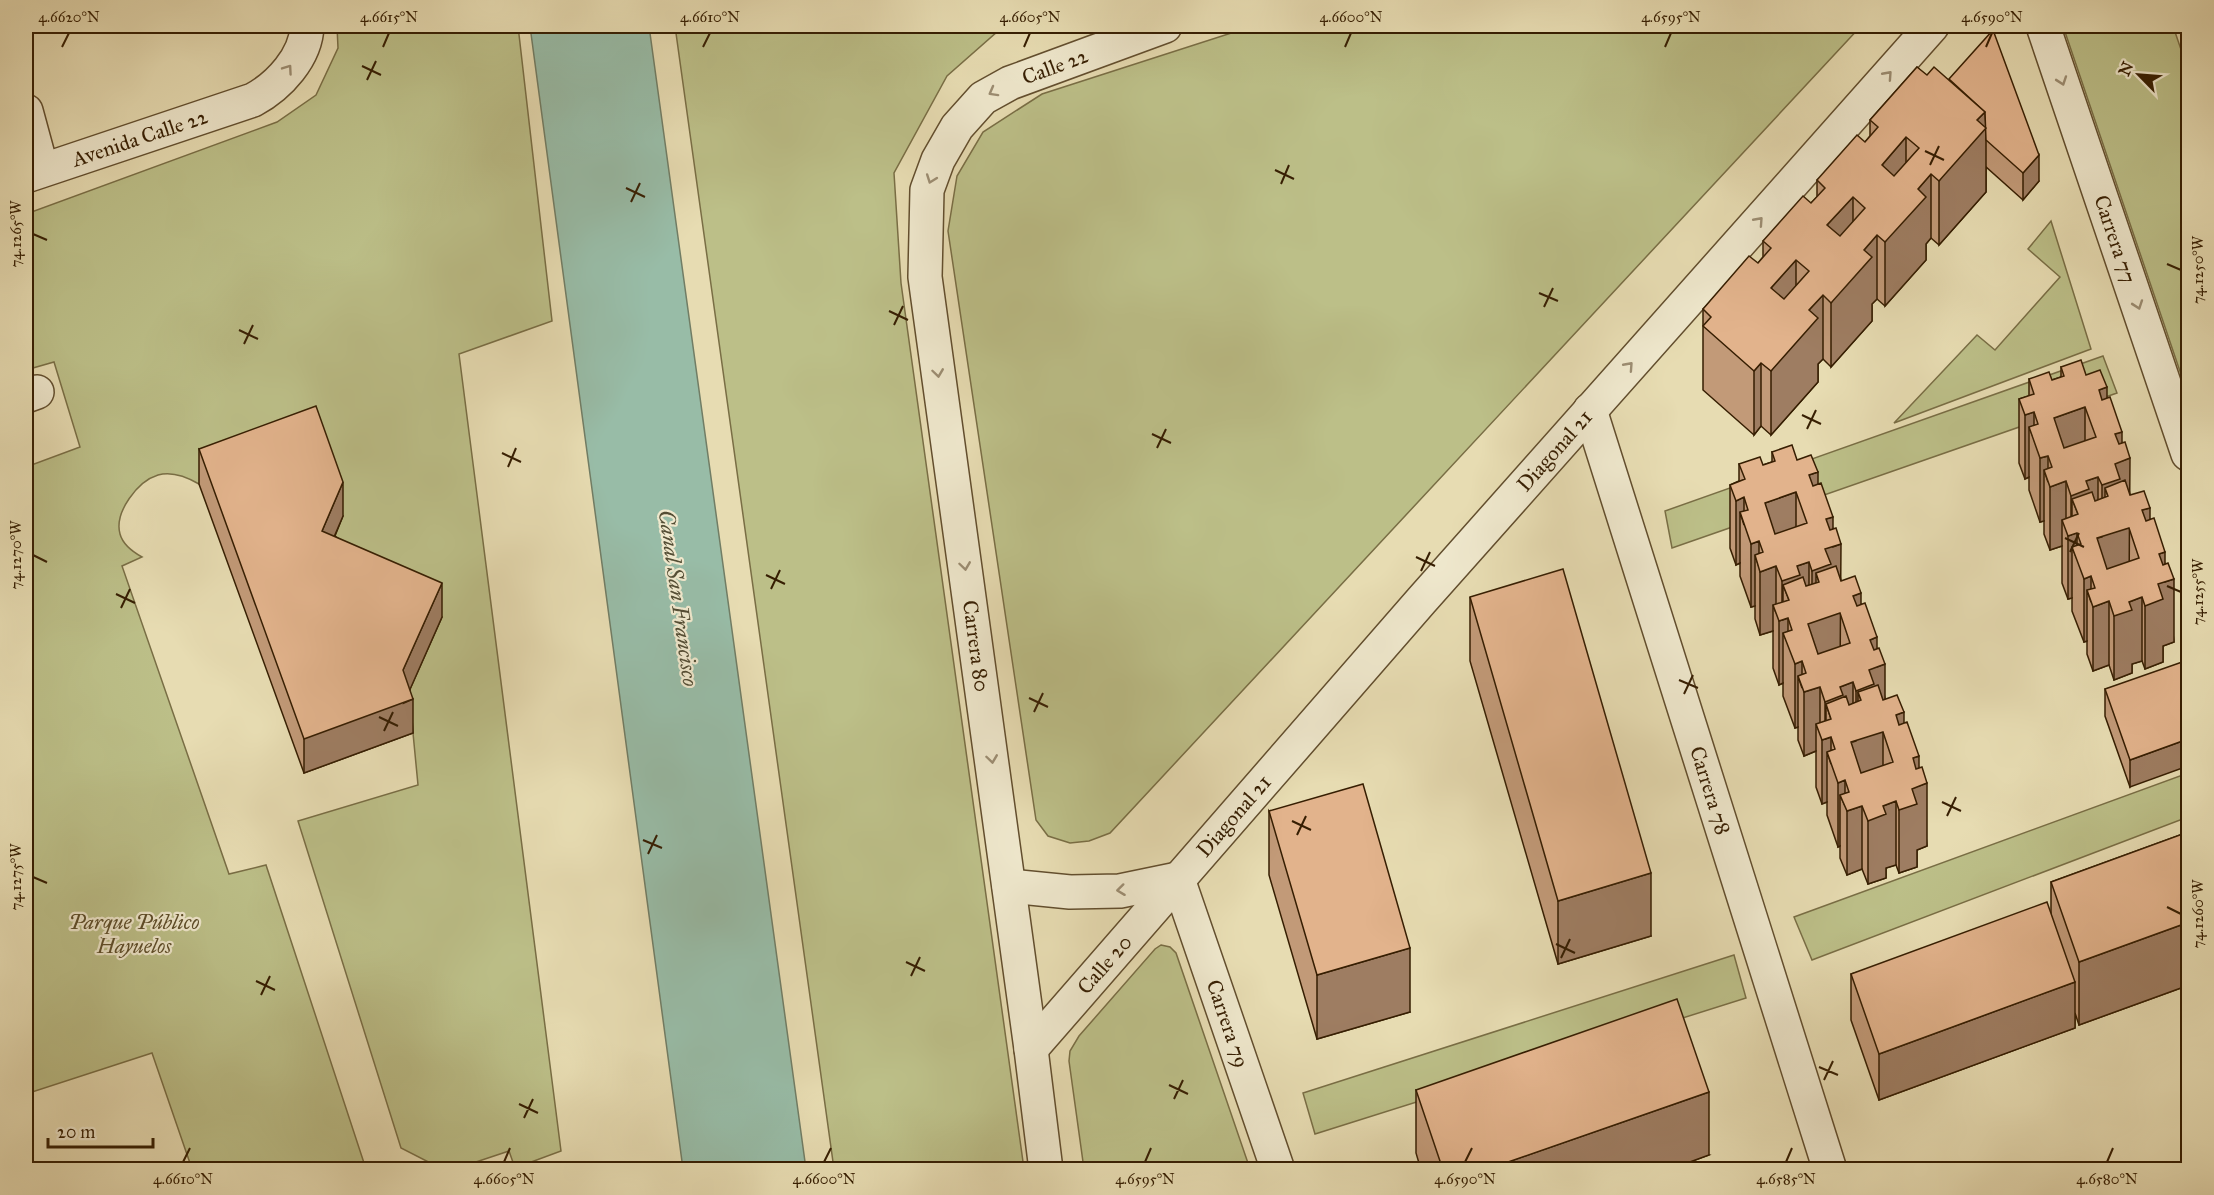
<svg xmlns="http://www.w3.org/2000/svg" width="2214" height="1195" viewBox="0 0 2214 1195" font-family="'IM FELL Great Primer',serif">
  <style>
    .green { fill: #bcbf88; stroke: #796e45; stroke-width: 1.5 }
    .water { fill: #98bca7; stroke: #717d65; stroke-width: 1.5 }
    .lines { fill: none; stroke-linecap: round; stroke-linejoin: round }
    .minor-casing { stroke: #624e2e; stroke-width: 36 }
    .minor { stroke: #efe8cd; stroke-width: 33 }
    .wall { fill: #c29a78; stroke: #361e02; stroke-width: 1.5 }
    .shaded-wall { fill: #9e7d62; stroke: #361e02; stroke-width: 1.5; fill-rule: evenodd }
    .building { fill: #e2b38c; stroke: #361e02; stroke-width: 1.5; fill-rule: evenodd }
    .oneway { stroke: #9c8d72 }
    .ticks { fill: none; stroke: #361e02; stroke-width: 2 }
    .labels { text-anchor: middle; stroke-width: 4.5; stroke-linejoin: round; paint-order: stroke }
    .street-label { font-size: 21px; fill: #361e02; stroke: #efe8cd }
    .park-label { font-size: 21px; font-style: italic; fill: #5e4e2a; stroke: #efe8cd }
    .water-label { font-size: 22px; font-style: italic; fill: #534d34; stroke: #efe8cd }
    .neatline { fill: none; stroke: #361e02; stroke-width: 2 }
    .ticks-label { font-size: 15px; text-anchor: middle; fill: #361e02 }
  </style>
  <rect width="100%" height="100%" fill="#e7dcb2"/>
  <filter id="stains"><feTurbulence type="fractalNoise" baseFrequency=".00333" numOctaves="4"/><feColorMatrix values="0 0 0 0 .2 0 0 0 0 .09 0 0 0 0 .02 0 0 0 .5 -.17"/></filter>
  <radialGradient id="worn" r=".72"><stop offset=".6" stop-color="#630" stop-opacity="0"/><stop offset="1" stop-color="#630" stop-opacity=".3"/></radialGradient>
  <!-- green -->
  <g class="green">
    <path d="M337,26H518L552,321L459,354L561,1151L515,1168L509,1151L455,1169L444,1170L401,1148L298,821L418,785L413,733L322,565L316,440L199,484C187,477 172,471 158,475C138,481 114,512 120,534C123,545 133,552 142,557L122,566L229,874L266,865L366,1169H192L152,1053L26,1094V467L80,447L54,362L26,370V214L277,122L316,95L338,48Z"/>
    <polygon points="675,26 1015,26 997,32 947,76 894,173 901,283 1024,1169 834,1169"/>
    <polygon points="1253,26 1861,26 1110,833 1089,841 1070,843 1048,836 1036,820 948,231 957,176 983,132 1042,94"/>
    <polygon points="2063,26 2173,26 2188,70 2188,395"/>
    <polygon points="2051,221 2091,349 1894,423 1977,335 1995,350 2060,277 2028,249"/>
    <polygon points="2103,356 2117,393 1672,548 1665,511"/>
    <polygon points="2188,773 2188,817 1812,960 1794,917"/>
    <polygon points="1161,945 1170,947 1176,953 1250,1169 1084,1169 1069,1061 1070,1051 1079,1036 1155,949"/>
    <polygon points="1734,955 1746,998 1315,1134 1303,1093"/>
  </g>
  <!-- water -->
  <polygon class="water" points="530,26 649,26 806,1169 683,1169"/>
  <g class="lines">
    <defs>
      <g id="minor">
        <path id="s1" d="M2043,26L2188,454"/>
        <polyline points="26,111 42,170"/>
        <path id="s2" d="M26,176L253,100C279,86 306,57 307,26"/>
        <polyline points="26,396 37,392"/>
        <path id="s3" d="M1590,410L1830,1170"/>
        <path id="s4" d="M1178,879L1278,1170"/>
        <polyline points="1009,886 1070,892 1120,891 1178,879"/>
        <path id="s5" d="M1031,1049L1421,601L1932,26"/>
        <path id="s6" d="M1046,1170L1031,1049L925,277L927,190L938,160L957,127L983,98L1010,83L1165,26"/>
      </g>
    </defs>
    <!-- minor casing -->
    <use href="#minor" class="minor-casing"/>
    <!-- minor -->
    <use href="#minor" class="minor"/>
  </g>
  <!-- wall -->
  <g class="wall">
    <polygon points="1917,67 2039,181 2023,200 1986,167 1986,192 1939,245 1931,238 1926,244 1926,260 1885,306 1877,299 1872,304 1872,321 1831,367 1823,359 1818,364 1818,382 1771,435 1761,426 1754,435 1703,390 1703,309 1758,263 1763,257 1763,241 1811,203 1817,197 1817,180 1865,142 1870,136 1870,120"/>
    <polygon points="2061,367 2086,375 2107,398 2122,443 2130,495 2150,519 2165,564 2174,642 2163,646 2163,662 2145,669 2142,661 2132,664 2132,673 2114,680 2109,665 2093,671 2087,654 2087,641 2084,642 2072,611 2072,598 2068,599 2062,583 2062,546 2050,550 2044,534 2044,521 2040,522 2029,490 2029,477 2025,479 2019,463 2019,399 2029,396 2029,379 2052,380 2061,377"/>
    <polygon points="199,449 343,516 335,536 442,617 410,689 413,733 304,773 199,484"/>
    <polygon points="1772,452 1797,460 1818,484 1833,529 1841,581 1861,604 1877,649 1885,699 1904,723 1919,768 1927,846 1917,850 1917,867 1899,873 1896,865 1886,868 1886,878 1868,884 1862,869 1847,875 1840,858 1840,846 1838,847 1827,815 1827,802 1822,804 1816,787 1816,751 1804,756 1798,740 1798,727 1795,728 1783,696 1783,683 1779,685 1773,668 1773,631 1760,635 1755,619 1755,606 1751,607 1740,576 1740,563 1736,565 1730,548 1730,485 1739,481 1739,464 1763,465 1772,462"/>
    <polygon points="1470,597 1651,936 1558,964 1470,661"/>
    <polygon points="2188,672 2130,787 2105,716 2105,689"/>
    <polygon points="1269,811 1410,1012 1317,1039 1269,875"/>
    <polygon points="2188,832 2188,1009 2181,988 2079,1025 2075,1013 2075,1028 1879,1100 1851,1020 1851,974 2051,914 2051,882"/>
    <polygon points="1416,1090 1709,1155 1668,1170 1421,1170 1416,1153"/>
  </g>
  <!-- shaded-wall -->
  <g class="shaded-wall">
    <polygon points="1985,112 1986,128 1986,192 1939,245 1939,181 1977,120"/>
    <polygon points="1906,137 1906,200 1882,165"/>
    <polygon points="2039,155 2039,181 2023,200 2023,173"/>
    <polygon points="1931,174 1931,238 1926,244 1926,260 1885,306 1885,242 1918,189"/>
    <polygon points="1853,197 1853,260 1827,225"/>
    <polygon points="1877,235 1877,299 1872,304 1872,321 1831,367 1831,303 1864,250"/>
    <polygon points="1796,260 1796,323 1771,288"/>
    <polygon points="1823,295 1823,359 1818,364 1818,382 1771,435 1771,371 1809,310"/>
    <polygon points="1761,363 1761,426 1754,435 1754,371"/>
    <polygon points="2107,387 2107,451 2099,390"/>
    <polygon points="2085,407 2085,470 2054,481 2054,418"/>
    <polygon points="2034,412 2034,439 2029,427 2029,477 2025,479 2025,415"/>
    <path d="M2122,432V461L2130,458L2129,591L2097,602V541L2081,544L2078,514L2072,499V534L2077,533V559L2072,547V598L2068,599V536L2071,535V496L2086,481L2098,477V538L2102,537V485L2115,434ZM2105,488L2108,496L2105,536Z"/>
    <polygon points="2048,456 2048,482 2044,470 2044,521 2040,522 2040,458"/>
    <polygon points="1818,472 1818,536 1809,475"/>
    <polygon points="2066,481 2066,528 2062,520 2062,546 2050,550 2050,487"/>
    <polygon points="343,482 343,516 322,565 322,531"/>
    <polygon points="1796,492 1796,556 1765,567 1765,503"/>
    <polygon points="1744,497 1744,525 1740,512 1740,563 1736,565 1736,501"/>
    <polygon points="2150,508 2150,571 2142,510"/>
    <path d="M1833,517V547L1841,544L1840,676L1808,687V626L1792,630L1789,600L1783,585V620L1788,618V644L1783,633V683L1779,685V621L1782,620V581L1797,566L1809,562V623L1812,622V571L1826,519ZM1816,573L1819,582L1816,621Z"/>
    <polygon points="1759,541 1759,567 1755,555 1755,606 1751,607 1751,544"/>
    <polygon points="2165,552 2165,582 2174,579 2174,642 2163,646 2163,662 2145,669 2145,606 2159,554"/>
    <polygon points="1776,566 1776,613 1773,605 1773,631 1760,635 1760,572"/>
    <polygon points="2091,576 2091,602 2087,590 2087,641 2084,642 2084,579"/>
    <polygon points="442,583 442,617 404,703 413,699 413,733 304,773 304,739 403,670"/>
    <polygon points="1861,593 1861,656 1853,596"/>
    <polygon points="2142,597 2142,661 2132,664 2132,673 2114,680 2114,616 2129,602"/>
    <polygon points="2109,601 2109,665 2093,671 2093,607"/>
    <path d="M1877,637V667L1885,664V727L1883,732V795L1851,806V746L1835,749L1831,719L1826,704V739L1831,737V764L1827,752V802L1822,804V740L1825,739V702L1840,687L1853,682V742L1856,741V691L1870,640ZM1858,692L1861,700L1858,740Z"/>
    <polygon points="1802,661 1802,688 1798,676 1798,727 1795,728 1795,664"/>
    <polygon points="1820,687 1820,733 1816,724 1816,751 1804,756 1804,692"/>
    <polygon points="1904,712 1904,775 1896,715"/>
    <polygon points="2188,739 2188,766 2130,787 2130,760"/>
    <polygon points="1919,756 1919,786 1927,783 1927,846 1917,850 1917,867 1899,873 1899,810 1913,758"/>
    <polygon points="1845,780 1845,806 1840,795 1840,846 1838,847 1838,783"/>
    <polygon points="1896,801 1896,865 1886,868 1886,878 1868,884 1868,821 1883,806"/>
    <polygon points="1862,806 1862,869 1847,875 1847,811"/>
    <polygon points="1651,873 1651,936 1558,964 1558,901"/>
    <polygon points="2181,925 2181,988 2079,1025 2079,962"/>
    <polygon points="1410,948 1410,1012 1317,1039 1317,975"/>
    <polygon points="2075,982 2075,1028 1879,1100 1879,1054"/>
    <polygon points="1709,1092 1709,1155 1668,1170 1485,1170"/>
  </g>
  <!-- building -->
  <g class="building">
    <polygon points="1993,30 2039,155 2023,173 1986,140 1985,112 1949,79"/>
    <path d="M1917,67L1927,75L1934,67L1985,112L1977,120L1986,128L1939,181L1931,174L1918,189L1926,197L1885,242L1877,235L1864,250L1872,257L1831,303L1823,295L1809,310L1818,318L1771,371L1761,363L1754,371L1703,326L1711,317L1703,309L1749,256L1758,263L1771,248L1763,241L1803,196L1811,203L1825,188L1817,180L1857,135L1865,142L1878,127L1870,120ZM1906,137L1919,148L1894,176L1882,165ZM1853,197L1865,208L1840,236L1827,225ZM1796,260L1809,271L1784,299L1771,288Z"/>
    <path d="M2081,360L2086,375L2100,370L2107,387L2099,390L2102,400L2110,397L2122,432L2115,434L2119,444L2125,442L2130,458L2115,464L2120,479L2102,485L2098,477L2086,481L2089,489L2071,496L2066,481L2050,487L2044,470L2052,467L2048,456L2040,458L2029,427L2038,424L2034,412L2025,415L2019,399L2034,394L2029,379L2049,372L2052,380L2064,376L2061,367ZM2085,407L2096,437L2064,448L2054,418Z"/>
    <polygon points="316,406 343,482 322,531 442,583 403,670 413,699 304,739 199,449"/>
    <path d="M1792,445L1797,460L1811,455L1818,472L1809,475L1813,486L1821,483L1833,517L1826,519L1830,530L1836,528L1841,544L1825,549L1831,564L1812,571L1809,562L1797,566L1800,575L1782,581L1776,566L1760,572L1755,555L1763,552L1759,541L1751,544L1740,512L1748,510L1744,497L1736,501L1730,485L1745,479L1739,464L1760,457L1763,465L1775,461L1772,452ZM1796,492L1807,523L1775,534L1765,503Z"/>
    <path d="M2125,480L2130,495L2144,491L2150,508L2142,510L2146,521L2154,518L2165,552L2159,554L2163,565L2168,563L2174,579L2158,584L2163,599L2145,606L2142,597L2129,602L2132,610L2114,616L2109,601L2093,607L2087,590L2095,588L2091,576L2084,579L2072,547L2081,544L2077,533L2068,536L2062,520L2078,514L2072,499L2092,492L2095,501L2108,496L2105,488ZM2129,528L2139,558L2107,569L2097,538Z"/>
    <path d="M1836,566L1841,581L1855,576L1861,593L1853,596L1857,606L1865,603L1877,637L1870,640L1874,650L1879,648L1885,664L1869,670L1874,684L1856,691L1853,682L1840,687L1843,695L1825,702L1820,687L1804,692L1798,676L1806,673L1802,661L1795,664L1783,633L1792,630L1788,618L1779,621L1773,605L1789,600L1783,585L1803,577L1806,586L1819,582L1816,573ZM1840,613L1850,643L1818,654L1808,624Z"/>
    <polygon points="1563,569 1651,873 1558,901 1470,597"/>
    <polygon points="2185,661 2188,672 2188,739 2130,760 2105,689"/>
    <path d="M1878,685L1883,700L1897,695L1904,712L1896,715L1899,725L1907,722L1919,756L1913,758L1916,769L1922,767L1927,783L1912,789L1917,804L1899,810L1896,801L1883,806L1886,814L1868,821L1862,806L1847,811L1840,795L1849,792L1845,780L1838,783L1827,752L1835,749L1831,737L1822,740L1816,724L1831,719L1826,704L1846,696L1849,705L1861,700L1858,692ZM1883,732L1893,762L1861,773L1851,742Z"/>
    <polygon points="1363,784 1410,948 1317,975 1269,811"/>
    <polygon points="2188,832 2188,946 2181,925 2079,962 2051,882"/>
    <polygon points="2047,902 2075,982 1879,1054 1851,974"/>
    <polygon points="1677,999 1709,1092 1485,1170 1443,1170 1416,1090"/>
  </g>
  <!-- one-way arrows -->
  <defs><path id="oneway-chevron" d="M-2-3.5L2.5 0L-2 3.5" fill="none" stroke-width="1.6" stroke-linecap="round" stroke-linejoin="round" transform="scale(1.5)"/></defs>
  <g class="oneway">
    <use href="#oneway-chevron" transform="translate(288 69) rotate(-55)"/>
    <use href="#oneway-chevron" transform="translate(1888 75) rotate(-48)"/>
    <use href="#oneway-chevron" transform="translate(2062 81) rotate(71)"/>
    <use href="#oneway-chevron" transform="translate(993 92) rotate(151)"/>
    <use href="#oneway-chevron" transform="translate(931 179) rotate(110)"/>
    <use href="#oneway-chevron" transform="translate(1759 221) rotate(-48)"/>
    <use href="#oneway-chevron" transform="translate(2138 305) rotate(71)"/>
    <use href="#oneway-chevron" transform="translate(1629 366) rotate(-48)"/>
    <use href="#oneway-chevron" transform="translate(938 373) rotate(82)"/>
    <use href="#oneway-chevron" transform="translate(965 566) rotate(82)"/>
    <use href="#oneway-chevron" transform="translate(992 759) rotate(82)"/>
    <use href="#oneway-chevron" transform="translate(1121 890) rotate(173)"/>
  </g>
  <!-- ticks -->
  <path class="ticks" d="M62,47L69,33M383,47L389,33M703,47L710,33M1024,47L1030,33M1345,47L1351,33M1665,47L1671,33M1986,47L1992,33M362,66L381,75M367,80L376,61M1925,151L1944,160M1930,165L1939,146M1275,170L1294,179M1281,184L1289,165M626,188L645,197M631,202L640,183M33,234L47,240M2167,264L2181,270M1539,293L1558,301M1544,307L1553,288M889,311L908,320M894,325L903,306M239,330L258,339M244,344L253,325M1802,415L1821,424M1807,429L1816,410M1152,434L1171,443M1157,448L1166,429M502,453L521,462M508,467L516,448M2065,538L2084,547M2070,552L2079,533M33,555L47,562M1416,557L1435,566M1421,571L1430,552M766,575L785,584M2167,586L2181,592M771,589L780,570M116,594L135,603M121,608L130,589M1679,680L1698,688M1684,694L1693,675M1029,698L1048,707M1034,712L1043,693M379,717L398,726M384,731L393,712M1942,802L1961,811M1947,816L1956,797M1292,821L1311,830M1297,835L1306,816M643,840L662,848M648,854L657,835M33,877L47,883M2167,907L2181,914M1556,944L1575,953M1561,958L1570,939M906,962L925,971M911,976L920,957M256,981L275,990M261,995L270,976M1819,1067L1838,1075M1824,1080L1833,1061M1169,1085L1188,1094M1174,1099L1183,1080M519,1104L538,1113M524,1118L533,1099M183,1162L190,1148M504,1162L510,1148M824,1162L831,1148M1145,1162L1151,1148M1465,1162L1472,1148M1786,1162L1792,1148M2107,1162L2113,1148"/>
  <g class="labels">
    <!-- street labels -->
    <g class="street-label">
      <text dy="7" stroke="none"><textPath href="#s6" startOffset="1176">Calle 22</textPath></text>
      <text dy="7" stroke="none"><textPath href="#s2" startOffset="120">Avenida Calle 22</textPath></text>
      <text dy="7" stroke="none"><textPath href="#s1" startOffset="225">Carrera 77</textPath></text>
      <text dy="7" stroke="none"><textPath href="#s5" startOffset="795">Diagonal 21</textPath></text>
      <text transform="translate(976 646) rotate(82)" y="7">Carrera 80</text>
      <text dy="7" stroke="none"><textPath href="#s3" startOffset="399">Carrera 78</textPath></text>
      <text dy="7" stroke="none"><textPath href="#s5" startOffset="309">Diagonal 21</textPath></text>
      <text dy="7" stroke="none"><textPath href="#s5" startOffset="112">Calle 20</textPath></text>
      <text dy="7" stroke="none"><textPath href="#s4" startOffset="153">Carrera 79</textPath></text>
    </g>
    <!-- park labels -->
    <g class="park-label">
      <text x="134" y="929">Parque Público<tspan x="134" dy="24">Hayuelos</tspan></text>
    </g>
    <!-- water labels -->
    <g class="water-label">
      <text transform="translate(679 598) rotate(82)" y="8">Canal San Francisco</text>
    </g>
  </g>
  <!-- margin -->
  <rect width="2214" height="1195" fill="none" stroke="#e7dcb2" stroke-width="66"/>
  <!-- north arrow -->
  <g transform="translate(2139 75) rotate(295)" stroke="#efe8cd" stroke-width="4.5" paint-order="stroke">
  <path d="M0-4.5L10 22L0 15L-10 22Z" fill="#361e02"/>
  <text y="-9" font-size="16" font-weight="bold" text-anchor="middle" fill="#361e02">N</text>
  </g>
  <!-- scale -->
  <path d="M48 1138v9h105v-9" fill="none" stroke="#361e02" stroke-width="3"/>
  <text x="57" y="1138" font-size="18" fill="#361e02" stroke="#efe8cd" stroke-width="4.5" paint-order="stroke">20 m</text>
  <rect x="33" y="33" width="2148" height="1129" class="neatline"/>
  <g class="ticks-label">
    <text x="69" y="22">4.6620°N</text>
    <text x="389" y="22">4.6615°N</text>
    <text x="710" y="22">4.6610°N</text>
    <text x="1030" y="22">4.6605°N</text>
    <text x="1351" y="22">4.6600°N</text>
    <text x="1671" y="22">4.6595°N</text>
    <text x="1992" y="22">4.6590°N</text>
    <text transform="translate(16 234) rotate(-90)" y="5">74.1265°W</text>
    <text transform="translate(2198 270) rotate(-90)" y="5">74.1250°W</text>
    <text transform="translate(16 555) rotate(-90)" y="5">74.1270°W</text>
    <text transform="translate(2198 592) rotate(-90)" y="5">74.1255°W</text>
    <text transform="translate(16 877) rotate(-90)" y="5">74.1275°W</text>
    <text transform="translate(2198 914) rotate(-90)" y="5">74.1260°W</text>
    <text x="183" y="1184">4.6610°N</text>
    <text x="504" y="1184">4.6605°N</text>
    <text x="824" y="1184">4.6600°N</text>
    <text x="1145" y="1184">4.6595°N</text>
    <text x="1465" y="1184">4.6590°N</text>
    <text x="1786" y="1184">4.6585°N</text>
    <text x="2107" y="1184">4.6580°N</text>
  </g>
  <rect width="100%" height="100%" filter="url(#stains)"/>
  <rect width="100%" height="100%" fill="url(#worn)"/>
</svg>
